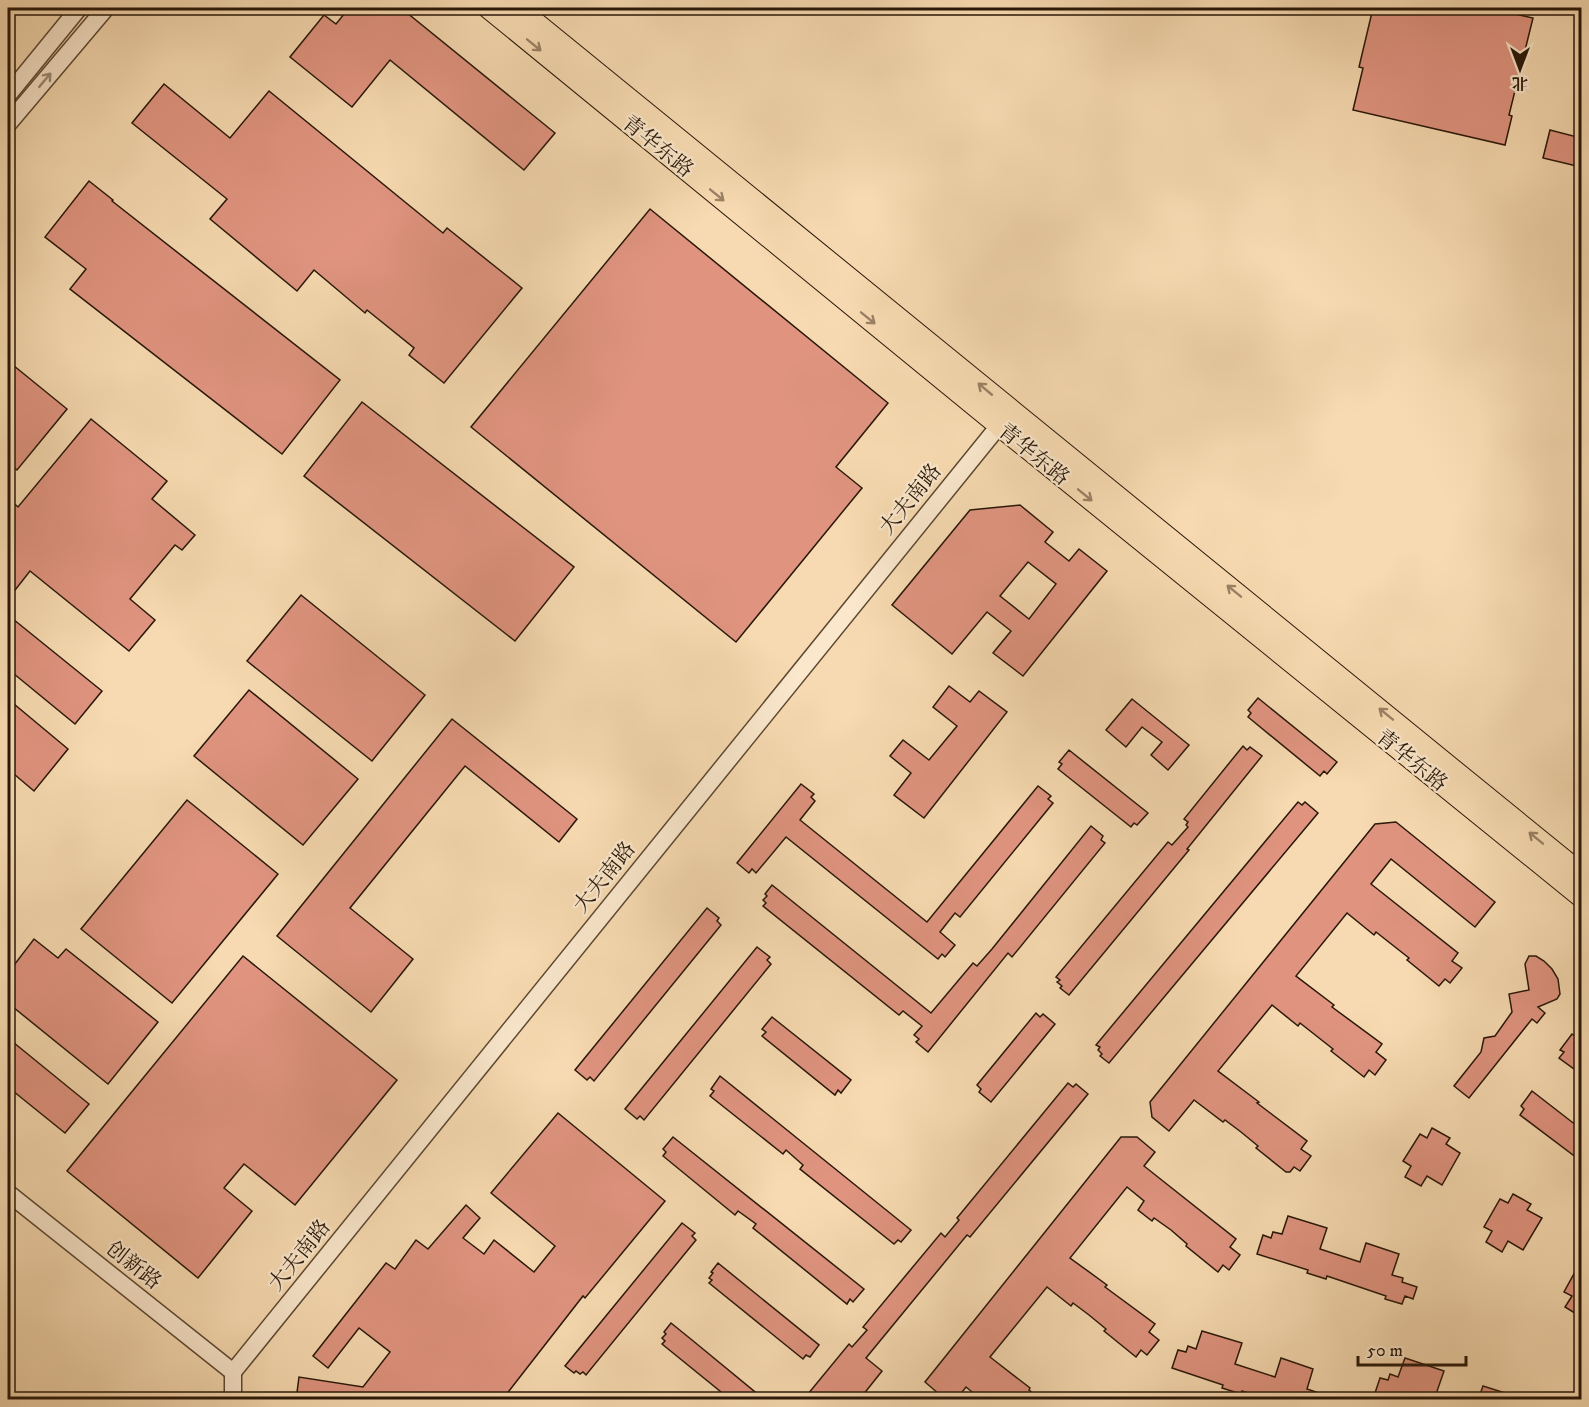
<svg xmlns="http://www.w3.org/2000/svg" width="1589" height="1407" viewBox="0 0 1589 1407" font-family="'IM FELL DW Pica','Noto Serif SC',serif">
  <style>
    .building { fill: #e09480; stroke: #281708; stroke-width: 1.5; fill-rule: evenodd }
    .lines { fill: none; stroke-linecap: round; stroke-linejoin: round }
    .minor-casing { stroke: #5c4832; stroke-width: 19 }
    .major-casing { stroke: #281708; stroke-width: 23 }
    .minor { stroke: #fae7cc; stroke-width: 16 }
    .major { stroke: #f7dab1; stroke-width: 21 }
    .oneway { stroke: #9a8265 }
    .oneway2 { stroke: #9c8974 }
    .labels { text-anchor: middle; stroke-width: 4.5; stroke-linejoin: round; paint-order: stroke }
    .street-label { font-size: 21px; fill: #281708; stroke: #fae7cc }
  </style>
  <rect width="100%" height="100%" fill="#f7dab1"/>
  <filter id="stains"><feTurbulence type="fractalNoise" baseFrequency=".00333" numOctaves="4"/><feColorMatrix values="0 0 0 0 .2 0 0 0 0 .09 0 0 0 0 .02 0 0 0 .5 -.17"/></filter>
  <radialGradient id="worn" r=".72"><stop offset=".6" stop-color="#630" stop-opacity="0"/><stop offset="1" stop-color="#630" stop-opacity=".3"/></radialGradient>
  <!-- building -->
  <g class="building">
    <polygon points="349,8 401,8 555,133 524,170 390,60 352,107 290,57 324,15 336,24"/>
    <polygon points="1373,8 1489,8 1533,18 1509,115 1512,116 1505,145 1353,110 1363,68 1359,67"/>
    <polygon points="164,84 230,138 269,91 443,233 447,228 522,288 444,383 409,355 414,348 367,310 365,313 314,270 297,291 210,219 227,199 132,123"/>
    <polygon points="1550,130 1581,138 1581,167 1543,158"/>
    <polygon points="89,181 113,200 112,201 340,380 282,454 70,289 86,269 45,237"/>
    <polygon points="650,209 888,403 836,467 862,488 736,642 471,427"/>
    <polygon points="8,361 67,409 17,470 8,462"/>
    <polygon points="362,402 574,567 515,641 304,476"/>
    <polygon points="91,419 167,481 152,499 195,535 182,550 175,545 130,599 155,620 129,651 30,571 8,599 8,498 18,507"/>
    <path d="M1020,505L1053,532L1045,542L1069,561L1079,549L1107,571L1023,676L993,653L1011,631L987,612L952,654L892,605L970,510ZM1028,562L1056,584L1029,619L1000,596Z"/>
    <polygon points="301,595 425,695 372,761 247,661"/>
    <polygon points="8,615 102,691 75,724 8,669"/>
    <polygon points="949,686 970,702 979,691 1007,712 924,818 894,795 911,773 890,756 903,740 929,760 957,726 933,707"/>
    <polygon points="249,690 358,779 303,845 194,756"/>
    <polygon points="1258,698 1337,762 1327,774 1324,771 1320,776 1248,717 1251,713 1248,710"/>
    <polygon points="8,699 68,749 34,791 8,769"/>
    <polygon points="1132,699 1189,745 1168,770 1151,755 1162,742 1142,727 1126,747 1106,730"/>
    <polygon points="452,719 577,819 559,842 465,766 350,908 413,959 371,1012 277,936"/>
    <polygon points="1243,746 1247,750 1250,747 1262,756 1187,849 1189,850 1069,995 1060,988 1062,986 1057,982 1060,980 1056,977 1168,842 1172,845 1188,827 1186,825 1188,822 1184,819"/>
    <polygon points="1069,750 1148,813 1137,825 1134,823 1131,827 1058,769 1062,764 1059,762"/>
    <polygon points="801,784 814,794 811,797 815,801 800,820 927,922 1038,786 1051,796 1048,799 1053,803 960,917 955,913 940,932 955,945 945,957 942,954 938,959 786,837 756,873 752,869 749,873 737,863"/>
    <polygon points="187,800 278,874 172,1003 81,929"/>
    <polygon points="1298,802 1302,805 1305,802 1318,813 1109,1063 1100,1056 1102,1054 1098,1050 1100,1047 1096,1045"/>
    <polygon points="1396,822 1495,902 1475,927 1391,859 1371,884 1458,953 1452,961 1462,968 1450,983 1445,979 1439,986 1407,960 1409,958 1376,932 1374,935 1347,913 1296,976 1334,1005 1332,1007 1382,1044 1376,1052 1386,1060 1375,1075 1369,1070 1364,1077 1331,1051 1333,1049 1300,1023 1298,1026 1272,1005 1218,1071 1259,1102 1257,1103 1307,1141 1301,1149 1311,1156 1300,1171 1294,1167 1290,1172 1286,1172 1256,1148 1258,1146 1241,1132 1225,1120 1223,1122 1194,1100 1169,1131 1152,1117 1150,1102 1375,824"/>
    <polygon points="1091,826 1103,836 1101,840 1105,843 1012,957 1008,953 928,1052 916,1042 919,1039 914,1035 922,1026 903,1011 899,1015 763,906 766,903 763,900 767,896 765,894 772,885 931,1013 973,963 977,966 992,949"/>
    <polygon points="707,908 719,918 717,921 721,925 594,1081 590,1077 587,1080 575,1070"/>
    <polygon points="34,939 58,958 66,949 158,1022 108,1084 8,1003 8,973"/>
    <polygon points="757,947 770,957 767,960 771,964 644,1120 640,1116 637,1119 625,1109"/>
    <polygon points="243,956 397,1080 295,1205 244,1164 224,1188 252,1211 198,1278 67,1171"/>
    <polygon points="1529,956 1536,956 1544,961 1552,969 1558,979 1560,994 1557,999 1538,1007 1545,1013 1537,1023 1532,1019 1469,1098 1454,1086 1481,1052 1484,1038 1495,1036 1512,1012 1509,994 1529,990 1525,964"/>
    <polygon points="1036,1013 1040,1017 1043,1014 1055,1024 991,1102 979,1092 981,1089 977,1085"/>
    <polygon points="772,1017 851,1080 841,1093 838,1090 835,1095 762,1036 766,1032 762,1029"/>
    <polygon points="1572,1034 1581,1040 1581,1074 1559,1058 1564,1052 1560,1050"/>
    <polygon points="8,1038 89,1104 65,1133 8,1087"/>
    <polygon points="720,1076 911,1230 901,1242 898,1240 894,1244 800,1169 803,1165 786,1150 783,1154 710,1096 714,1091 711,1089"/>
    <polygon points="1068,1083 1073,1087 1076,1084 1088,1094 970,1237 967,1235 866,1358 882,1371 859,1400 803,1400 849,1344 852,1347 867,1330 863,1327 941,1233 945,1237 959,1220 957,1218"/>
    <polygon points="1532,1091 1581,1129 1581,1161 1520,1115 1524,1109 1521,1106"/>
    <polygon points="558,1113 665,1201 585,1298 583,1296 502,1400 296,1400 299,1377 363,1387 390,1352 359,1328 328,1368 313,1356 386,1263 395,1269 416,1240 428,1249 466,1205 480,1218 463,1238 484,1254 494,1240 534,1272 555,1246 491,1193"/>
    <polygon points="1432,1128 1450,1138 1446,1144 1460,1153 1442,1185 1427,1176 1421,1186 1405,1177 1411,1166 1403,1161 1420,1134 1427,1138"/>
    <polygon points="673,1137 864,1289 853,1302 850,1299 847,1304 753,1228 756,1224 738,1211 735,1215 663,1156 666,1152 663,1149"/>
    <polygon points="1121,1137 1137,1137 1155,1152 1144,1166 1236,1239 1230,1247 1240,1255 1229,1270 1223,1265 1218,1272 1186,1246 1187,1244 1171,1230 1154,1218 1152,1221 1138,1210 1144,1201 1127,1187 1070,1258 1107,1285 1105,1287 1155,1324 1149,1332 1159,1340 1147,1355 1141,1350 1136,1357 1104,1331 1106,1329 1089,1315 1073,1303 1071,1306 1047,1287 990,1357 1030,1388 1029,1390 1042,1400 982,1400 966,1387 956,1400 946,1400 925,1382"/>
    <polygon points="1513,1194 1531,1204 1527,1210 1542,1218 1523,1250 1508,1241 1502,1252 1486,1242 1492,1231 1484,1227 1500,1199 1508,1203"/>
    <polygon points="1288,1216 1327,1228 1320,1249 1360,1262 1366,1243 1399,1254 1392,1275 1403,1278 1402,1282 1417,1287 1413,1299 1405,1296 1402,1304 1385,1299 1386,1296 1327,1276 1326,1279 1307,1273 1308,1270 1257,1254 1263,1235 1271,1238 1273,1232 1282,1234"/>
    <polygon points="682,1223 695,1233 692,1236 696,1240 586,1375 583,1372 580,1374 576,1371 574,1373 565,1366"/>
    <polygon points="1581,1261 1581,1317 1565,1307 1572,1296 1564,1292"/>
    <polygon points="718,1263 819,1345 810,1357 806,1355 803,1359 709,1283 712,1280 709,1278 713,1273 711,1272"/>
    <polygon points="671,1323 692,1340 765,1400 731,1400 662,1344 665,1341 662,1338 666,1334 664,1332"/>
    <polygon points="1202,1331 1242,1343 1235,1364 1275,1377 1281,1358 1313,1369 1307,1389 1331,1397 1330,1400 1267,1400 1242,1391 1241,1394 1222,1388 1223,1385 1172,1368 1178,1350 1186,1352 1188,1346 1196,1349"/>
    <polygon points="1405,1358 1444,1371 1434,1400 1384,1400 1374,1396 1380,1378 1388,1380 1390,1374 1398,1377"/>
    <polygon points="1483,1386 1518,1397 1518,1400 1478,1400"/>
  </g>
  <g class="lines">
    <defs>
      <g id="minor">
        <polyline points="8,95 79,8"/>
        <polyline points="8,124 106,8"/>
        <polyline points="8,1193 233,1372"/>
        <polyline points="233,1372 1006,417"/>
        <polyline points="233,1372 233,1400"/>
      </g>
      <g id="major">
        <polyline points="489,8 999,425 1582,897"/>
        <polyline points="517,8 1582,875"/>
      </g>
    </defs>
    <!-- minor casing -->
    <use href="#minor" class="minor-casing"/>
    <!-- major casing -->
    <use href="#major" class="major-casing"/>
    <!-- minor -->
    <use href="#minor" class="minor"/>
    <!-- major -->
    <use href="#major" class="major"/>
  </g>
  <!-- one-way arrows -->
  <defs><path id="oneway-shaft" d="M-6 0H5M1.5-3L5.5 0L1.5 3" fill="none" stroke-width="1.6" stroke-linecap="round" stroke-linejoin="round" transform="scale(1.5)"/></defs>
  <g class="oneway">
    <use href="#oneway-shaft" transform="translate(534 45) rotate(39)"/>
    <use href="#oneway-shaft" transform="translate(717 195) rotate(39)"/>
    <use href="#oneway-shaft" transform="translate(868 318) rotate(39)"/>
    <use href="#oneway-shaft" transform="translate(985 389) rotate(-140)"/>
    <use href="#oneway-shaft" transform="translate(1085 495) rotate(39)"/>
    <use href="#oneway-shaft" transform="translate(1234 591) rotate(-141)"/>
    <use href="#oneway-shaft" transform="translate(1386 714) rotate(-141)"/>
    <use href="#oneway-shaft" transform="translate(1536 838) rotate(-141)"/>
  </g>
  <use class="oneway2" href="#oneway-shaft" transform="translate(45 80) rotate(-50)"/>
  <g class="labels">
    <!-- street labels -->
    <g class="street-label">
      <text transform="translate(658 146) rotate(39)" y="7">青华东路</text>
      <text transform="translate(1034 454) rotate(39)" y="7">青华东路</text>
      <text transform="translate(910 499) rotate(-51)" y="7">大夫南路</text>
      <text transform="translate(1412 760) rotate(39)" y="7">青华东路</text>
      <text transform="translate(604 877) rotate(-51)" y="7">大夫南路</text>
      <text transform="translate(299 1255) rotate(-51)" y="7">大夫南路</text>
      <text transform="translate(134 1265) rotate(38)" y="7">创新路</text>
    </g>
  </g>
  <!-- margin -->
  <rect width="1589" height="1407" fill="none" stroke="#f7dab1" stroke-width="30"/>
  <rect x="9" y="9" width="1571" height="1389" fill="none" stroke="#281708" stroke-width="3"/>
  <rect x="15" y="15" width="1559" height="1377" fill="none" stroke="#281708" stroke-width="1.5"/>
  <!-- north arrow -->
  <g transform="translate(1520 69) rotate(180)" stroke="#fae7cc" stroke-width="4.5" paint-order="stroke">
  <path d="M0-4.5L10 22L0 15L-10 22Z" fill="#281708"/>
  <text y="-9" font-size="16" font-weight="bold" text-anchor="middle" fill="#281708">北</text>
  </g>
  <!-- scale -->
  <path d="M1358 1356v9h108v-9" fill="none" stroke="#281708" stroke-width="3"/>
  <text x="1367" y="1356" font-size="18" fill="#281708" stroke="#fae7cc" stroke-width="4.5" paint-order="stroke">50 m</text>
  <rect width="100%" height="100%" filter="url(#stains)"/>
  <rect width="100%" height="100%" fill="url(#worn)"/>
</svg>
